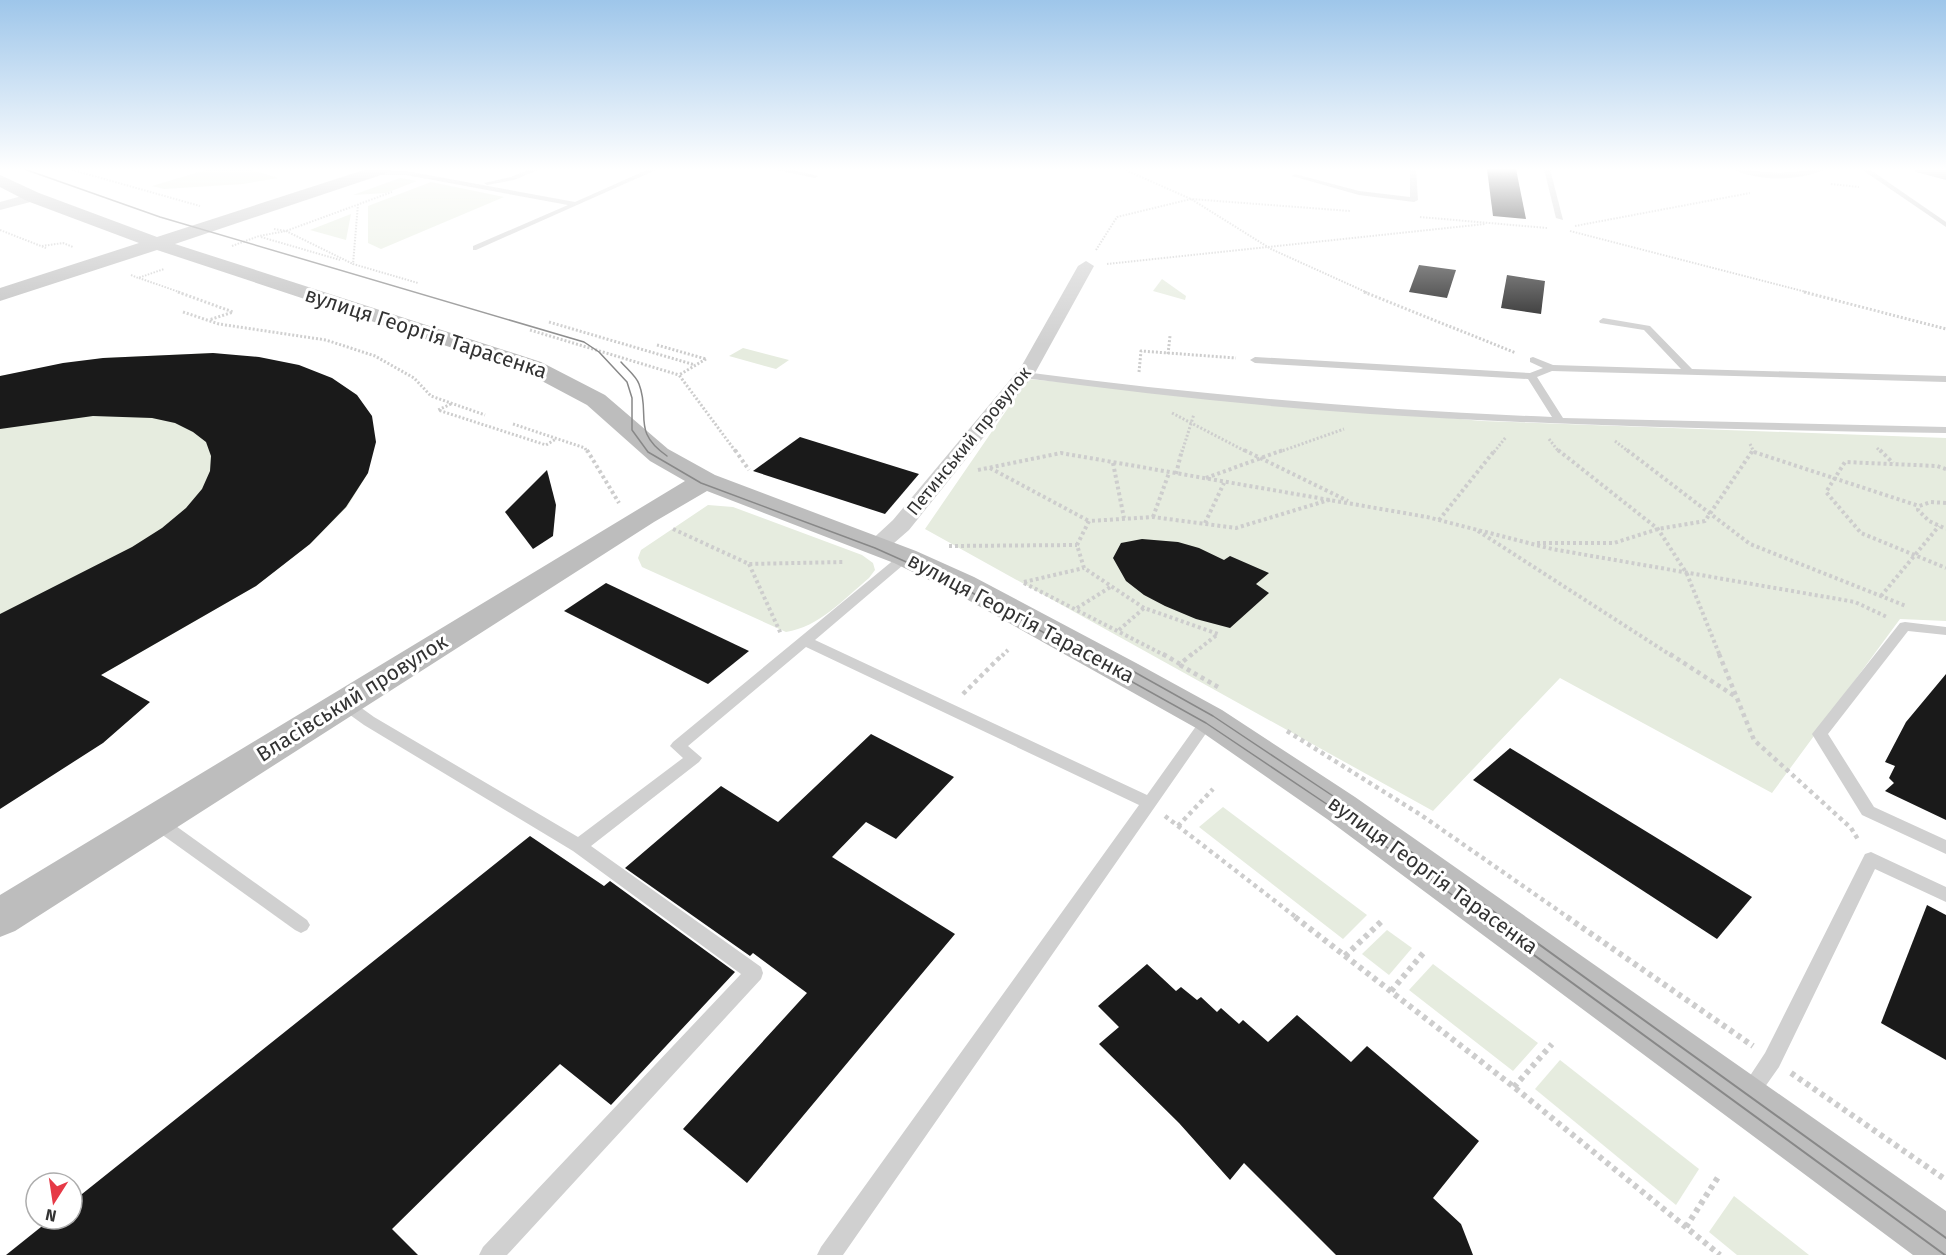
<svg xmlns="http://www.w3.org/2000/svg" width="1946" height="1255" viewBox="0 0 1946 1255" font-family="'Fira Sans',sans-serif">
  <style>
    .green { fill: #e6ecdf }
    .building { fill: #1a1a1a }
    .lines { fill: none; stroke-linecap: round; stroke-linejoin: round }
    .path-far4 { stroke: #cdcdcd; stroke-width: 2; stroke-dasharray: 1.5 1.5; stroke-linecap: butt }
    .path-far3 { stroke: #cdcdcd; stroke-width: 3; stroke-dasharray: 2 2; stroke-linecap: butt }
    .path-far2 { stroke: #cdcdcd; stroke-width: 4; stroke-dasharray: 3 3; stroke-linecap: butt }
    .path-far1 { stroke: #cdcdcd; stroke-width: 4.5; stroke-dasharray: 4 4; stroke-linecap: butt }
    .path { stroke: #cdcdcd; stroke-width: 6; stroke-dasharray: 4.5 4.5; stroke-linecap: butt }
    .lane { fill: #d0d0d0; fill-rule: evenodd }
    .street { fill: #d0d0d0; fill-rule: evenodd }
    .secondary { fill: #bdbdbd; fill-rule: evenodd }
    .primary { fill: #ababab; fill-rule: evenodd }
    .tram-far1 { stroke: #888; stroke-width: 1.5 }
    .tram { stroke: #888; stroke-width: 2 }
    .labels { text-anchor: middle; stroke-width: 6; stroke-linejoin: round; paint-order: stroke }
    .far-street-label { font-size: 18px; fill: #333; stroke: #fff }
    .street-label { font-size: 21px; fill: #333; stroke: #fff }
  </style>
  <rect width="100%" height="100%" fill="#fff"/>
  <!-- green -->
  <g class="green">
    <polygon points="209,169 249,169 278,178 243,184 164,189 152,186"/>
    <polygon points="400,178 417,181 386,193 353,195"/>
    <polygon points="431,182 504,197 381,249 368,243 368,206"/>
    <polygon points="351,214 346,240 310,230"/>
    <polygon points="1162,279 1186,296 1185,300 1153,291"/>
    <polygon points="743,348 789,360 776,369 729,356"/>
    <path d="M213,353C268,361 309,361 357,395L368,473L347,507L310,544L256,586L0,733V376L103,358Z"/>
    <polygon points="1028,379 1482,421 1946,438 1946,621 1900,619 1772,793 1560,678 1433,811 925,529"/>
    <path d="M708,505L733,507L862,555L873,563L875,570L869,578C844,599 819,627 786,632L642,567L638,558L641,550Z"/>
    <polygon points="1223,807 1367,915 1343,939 1199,827"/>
    <polygon points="1387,930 1412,948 1389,975 1362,954"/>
    <polygon points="1433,964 1538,1043 1513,1071 1409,990"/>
    <polygon points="1560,1060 1699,1169 1676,1205 1535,1089"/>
    <polygon points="1734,1196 1809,1255 1737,1255 1709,1232"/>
  </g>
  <!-- building -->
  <g class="building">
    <polygon points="1487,169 1516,169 1526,219 1493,216"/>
    <polygon points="1419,265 1456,270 1447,298 1409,292"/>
    <polygon points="1507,275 1545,281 1541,314 1501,308"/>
    <polygon points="213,353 259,357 299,365 332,378 357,395 372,416 376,442 368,473 346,507 310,544 256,586 101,675 150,702 103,743 0,809 0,614 132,547 162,528 186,508 202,489 210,471 211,456 206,442 193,432 175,423 152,418 93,416 0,429 0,376 63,363 103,358"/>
    <polygon points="800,437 919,474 885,514 753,471"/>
    <polygon points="547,470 556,505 553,536 533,549 505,512"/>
    <polygon points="1142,539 1178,542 1199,548 1224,560 1230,556 1269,573 1256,584 1269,593 1230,628 1196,619 1165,606 1144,595 1126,581 1113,558 1121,543"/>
    <polygon points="606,583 749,651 708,684 564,611"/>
    <polygon points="1946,674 1946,820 1885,791 1894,783 1889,778 1895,766 1885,762 1906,722"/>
    <polygon points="871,734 954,777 896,839 866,822 832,857 955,934 747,1183 683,1129 807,993 753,953 750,956 625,868 721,786 778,822"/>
    <polygon points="1510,748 1683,854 1752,897 1717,939 1473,780"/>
    <polygon points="530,836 604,886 610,881 735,972 611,1105 560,1064 392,1229 418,1255 6,1255 51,1219 72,1219 72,1202"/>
    <polygon points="1927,905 1946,915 1946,1060 1881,1023"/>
    <polygon points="1147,964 1176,991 1181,987 1197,1000 1201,997 1217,1012 1221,1008 1239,1024 1243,1020 1268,1042 1297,1015 1351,1062 1367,1046 1479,1141 1433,1198 1461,1224 1473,1255 1336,1255 1244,1163 1230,1180 1179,1123 1099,1044 1119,1027 1098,1006"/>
  </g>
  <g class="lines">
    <!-- path-far4 -->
    <g class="path-far4">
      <polyline points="69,169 200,206"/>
      <polyline points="1123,169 1191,199 1271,249 1368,293"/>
      <polyline points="1831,184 1859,187"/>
      <polyline points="358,204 353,264 418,283"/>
      <polyline points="1420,217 1547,228"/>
      <polyline points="1575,226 1750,193"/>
      <polyline points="274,229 286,231 353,264"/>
      <polyline points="0,230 46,248"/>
      <polyline points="1570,231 1810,293"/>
      <polyline points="261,237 340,260"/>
      <polyline points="42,246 63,243 73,247"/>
      <polyline points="232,246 259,236 286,231 392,192"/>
      <polyline points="1096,250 1117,217 1191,199 1350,211"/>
      <polyline points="1107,264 1485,224"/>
      <polyline points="131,275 138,278 164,269"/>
      <polyline points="139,278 182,293"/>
    </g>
    <!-- path-far3 -->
    <g class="path-far3">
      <polyline points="178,292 233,312 209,320"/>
      <polyline points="1364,292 1516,353"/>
      <polyline points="1804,292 1946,329"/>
      <polyline points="183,312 219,324 326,340 375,356 414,378 431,396 485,415"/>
      <polyline points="549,322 695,365"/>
      <polyline points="530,330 679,375"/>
      <polyline points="657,345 706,359"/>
      <polyline points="1168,354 1170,336"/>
      <polyline points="706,359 679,375 736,452"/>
      <polyline points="1139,372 1141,351 1236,358"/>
      <polyline points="451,404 438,410 546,445 556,439"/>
      <polyline points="1172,413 1247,452"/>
      <polyline points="513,424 585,448 587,452"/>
      <polyline points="1549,439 1559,452"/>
      <polyline points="1615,441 1629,452"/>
      <polyline points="1750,444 1754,452"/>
      <polyline points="1877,448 1881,452"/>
      <polyline points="1182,452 1194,414"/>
      <polyline points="1279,452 1344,429"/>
      <polyline points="1494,452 1506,437"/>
    </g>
    <!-- path-far2 -->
    <g class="path-far2">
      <polyline points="587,450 619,503"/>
      <polyline points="735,450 749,470"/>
      <polyline points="1244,450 1348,501"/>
      <polyline points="1558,450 1658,529 1687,574 1720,656"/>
      <polyline points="1627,450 1750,544 1906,606"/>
      <polyline points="1880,450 1893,463"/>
      <polyline points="1754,452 1919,506"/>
      <polyline points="1113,463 1124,518"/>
      <polyline points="990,468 1089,521"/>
      <polyline points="1946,469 1937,466 1845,462 1826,492 1861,533 1946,568"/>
      <polyline points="978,470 1061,453 1427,517 1552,549 1855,602 1887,617"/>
      <polyline points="1176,474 1182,450"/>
      <polyline points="1206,478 1283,450"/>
      <polyline points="1946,503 1931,502 1919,506 1918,510 1929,521 1946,529"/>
      <polyline points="1153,517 1169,473"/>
      <polyline points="1439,520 1495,450"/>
      <polyline points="1205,523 1224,483"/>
      <polyline points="673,529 749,564 844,562"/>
      <polyline points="1478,531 1672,656"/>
      <polyline points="1537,543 1614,543 1658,529 1705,521 1753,450"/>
      <polyline points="949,546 1077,545"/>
      <polyline points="749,564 781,634"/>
      <polyline points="1024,582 1084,568"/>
      <polyline points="1024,583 1166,656"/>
      <polyline points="1881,596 1939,526"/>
      <polyline points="1077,608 1112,586"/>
      <polyline points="1119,630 1144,608"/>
      <polyline points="1002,656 1008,650"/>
      <polyline points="1190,656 1218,634 1144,608 1084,568 1077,545 1089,521 1153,517 1236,528 1332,499"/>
    </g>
    <!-- path-far1 -->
    <g class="path-far1">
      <polyline points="1163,654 1180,664 1192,654"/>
      <polyline points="1670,654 1736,697"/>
      <polyline points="1719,654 1754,740 1851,828 1859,841"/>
      <polyline points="1180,665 1218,687"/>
      <polyline points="963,694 1003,654"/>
      <polyline points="1287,731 1421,815 1569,918"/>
      <polyline points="1165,816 1297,918"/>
      <polyline points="1178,826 1213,789"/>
    </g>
    <!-- path -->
    <g class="path">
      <polyline points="1295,917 1514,1087 1720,1255"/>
      <polyline points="1567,917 1753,1046"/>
      <polyline points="1345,956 1384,919"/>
      <polyline points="1391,991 1425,951"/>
      <polyline points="1791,1073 1946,1180"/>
      <polyline points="1514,1087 1552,1044"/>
      <polyline points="1686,1227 1720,1174"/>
    </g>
    <!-- lane -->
    <g class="lane">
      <polygon points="530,169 540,169 514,180 487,185 484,183 511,177"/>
      <polygon points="649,169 658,169 476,250 473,250 473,246 568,205 406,175 373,175 370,173 373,171 406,171 575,202"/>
      <polygon points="772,169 789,169 818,176 815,178"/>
      <polygon points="1410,169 1416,169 1418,200 1414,202 1359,195 1292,176 1295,174 1359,191 1410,197"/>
      <polygon points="1544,169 1550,169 1563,220 1556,218"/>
      <path d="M1733,169L1779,173L1826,169C1800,181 1758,182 1733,169Z"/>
      <polygon points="1861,169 1869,169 1946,222 1946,227"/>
      <path d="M1603,318L1650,326L1692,369L1946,376V382L1552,371L1537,377L1563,418L1946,427V433C1754,430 1562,426 1370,414C1254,406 1139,393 1024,378L1019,375L1024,372C1200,395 1375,410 1552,417L1528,379L1255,363L1250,360L1255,357L1530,373L1543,368L1530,362V358L1533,357L1553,365L1681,369L1644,330L1600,323L1599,321Z"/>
      <polygon points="905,553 911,557 909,560 815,640 1147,795 1204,715 1214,715 1216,719 843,1255 817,1255 821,1247 1139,805 806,647 688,746 702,758 699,762 591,846 761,967 763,973 761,979 507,1255 479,1255 483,1247 741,974 573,851 364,725 339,707 337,703 339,699 349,699 374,717 578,837 683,758 670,746 673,742 901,554"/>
      <polygon points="1905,622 1946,627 1946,635 1908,631 1828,734 1874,807 1946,840 1946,854 1862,815 1812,734 1900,623"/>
      <polygon points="156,815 162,816 307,920 310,925 307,930 301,933 295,930 150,826 148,821 150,816"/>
      <polygon points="1871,852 1946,887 1946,902 1875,869 1779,1067 1755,1101 1748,1104 1741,1101 1738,1094 1765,1053 1865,854"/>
    </g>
    <!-- street -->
    <g class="street">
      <polygon points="33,193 40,197 38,200 0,210 0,202"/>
      <polygon points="1086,261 1094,266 1035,373 909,530 886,550 870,550 866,545 893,520 1021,367 1078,266"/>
    </g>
    <!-- secondary -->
    <polygon class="secondary" points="367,169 392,169 390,172 175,244 541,362 605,395 668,449 715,475 916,551 974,577 1138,664 1222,710 1355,797 1946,1211 1946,1255 1913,1255 1327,819 1196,728 952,591 894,563 707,491 654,522 15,931 0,937 0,895 685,481 650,461 587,405 525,372 157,250 0,301 0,288 139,243 27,201 0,187 0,175 39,193 157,237"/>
    <!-- primary -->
    <polygon class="primary" points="1914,169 1946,170 1946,180 1916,172"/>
    <!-- tram-far1 -->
    <g class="tram-far1">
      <polyline points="24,169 160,217 584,342 599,352 627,382 632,398 632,430 648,452 701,483 875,548 960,586 1206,723 1337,811 1484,918"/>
      <path d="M621,362C627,369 636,376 639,384C651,415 631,431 667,456"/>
      <polyline points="1113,660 1213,716 1345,804 1503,918"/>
    </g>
    <!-- tram -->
    <g class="tram">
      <polyline points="1482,917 1945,1255"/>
      <polyline points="1501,917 1946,1238"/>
    </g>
  </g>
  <!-- sky -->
  <linearGradient id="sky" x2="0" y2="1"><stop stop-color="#9ec6ea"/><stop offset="0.49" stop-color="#fff"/><stop offset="1" stop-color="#fff" stop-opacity="0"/></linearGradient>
  <rect width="1946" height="345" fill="url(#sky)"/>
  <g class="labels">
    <!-- far-street labels -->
    <g class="far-street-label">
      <text transform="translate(969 441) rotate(-51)" y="6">Петинський провулок</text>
    </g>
    <!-- street labels -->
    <g class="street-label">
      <text transform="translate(426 333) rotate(18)" y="7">вулиця Георгія Тарасенка</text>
      <text transform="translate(1021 618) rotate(28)" y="7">вулиця Георгія Тарасенка</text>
      <text transform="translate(352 698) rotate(-32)" y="7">Власівський провулок</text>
      <text transform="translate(1433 875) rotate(36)" y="7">вулиця Георгія Тарасенка</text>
    </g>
  </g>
  <!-- north arrow -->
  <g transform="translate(54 1201) rotate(192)"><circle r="28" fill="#ffffff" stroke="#adadad" stroke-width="1.5"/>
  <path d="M0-4.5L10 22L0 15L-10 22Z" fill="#e63946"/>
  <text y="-9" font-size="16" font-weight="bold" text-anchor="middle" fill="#333333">N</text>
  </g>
</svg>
